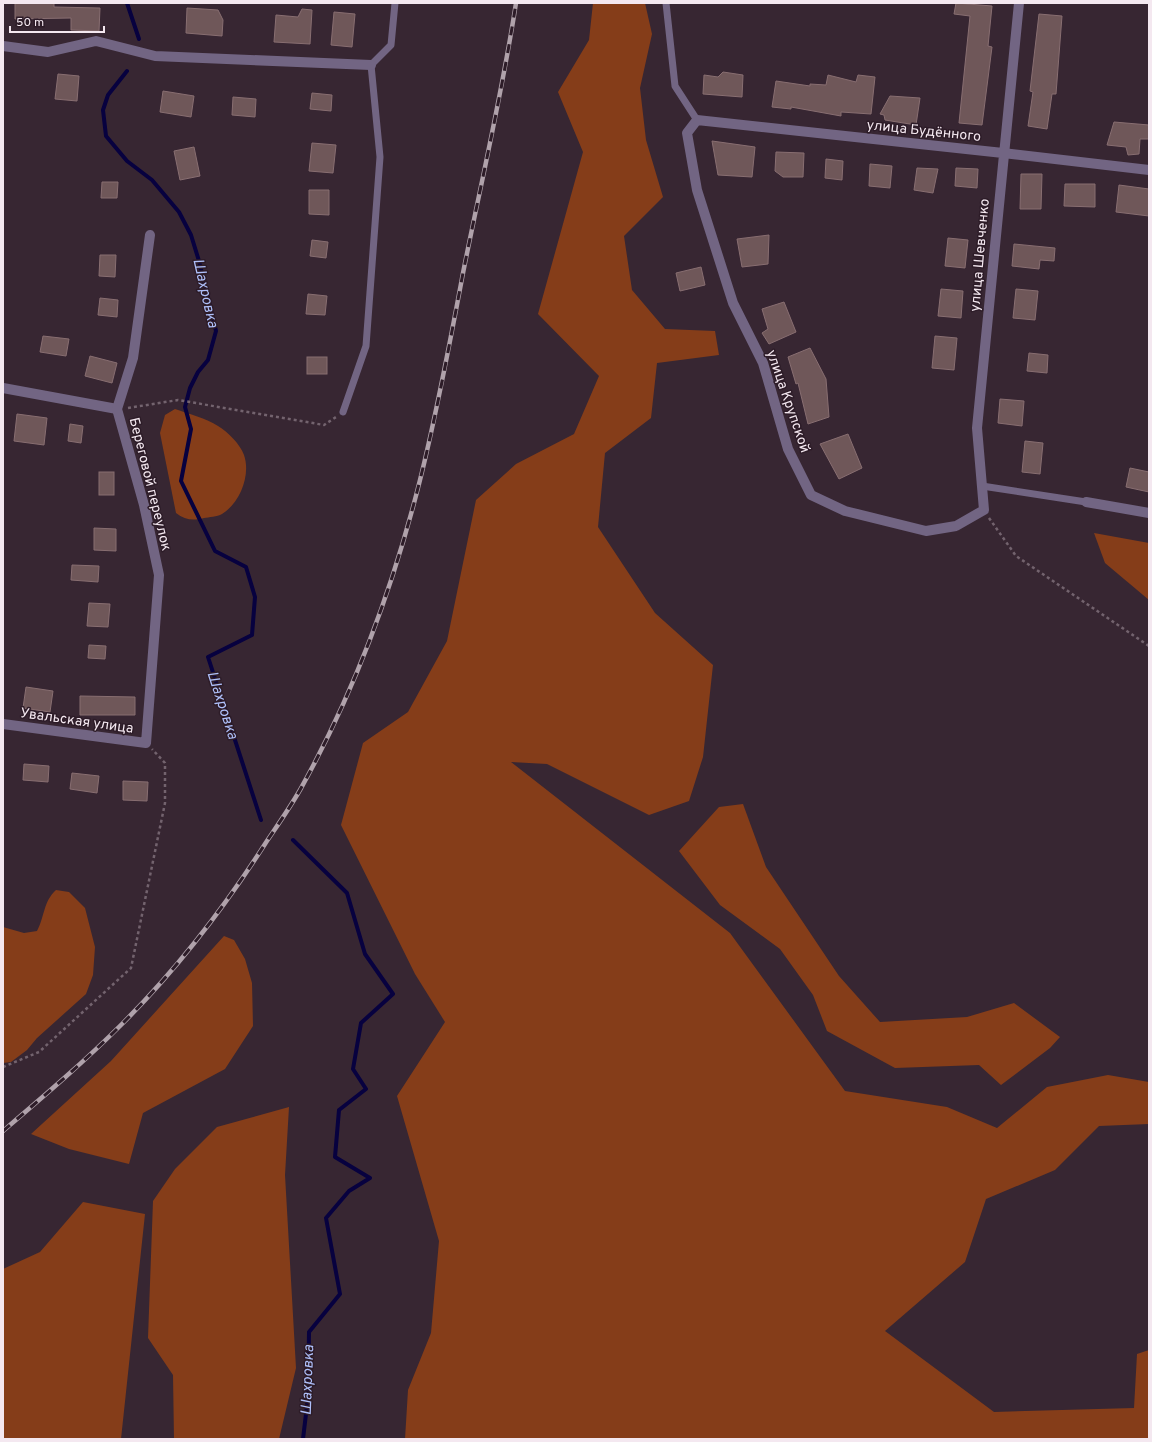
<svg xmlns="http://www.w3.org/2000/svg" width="1152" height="1442" viewBox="0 0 1152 1442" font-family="Overpass,sans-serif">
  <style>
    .forest { fill: #853d19 }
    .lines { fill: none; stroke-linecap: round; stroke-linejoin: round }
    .stream { stroke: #07013f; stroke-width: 4 }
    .building { fill: #6f5759; stroke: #886e71 }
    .path { stroke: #73636e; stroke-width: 2.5; stroke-dasharray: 3 3; stroke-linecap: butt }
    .service { stroke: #726583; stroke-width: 7 }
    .minor { stroke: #726583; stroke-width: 10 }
    .rail-casing { stroke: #b0a2ab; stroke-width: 4.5 }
    .rail { stroke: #2d1c28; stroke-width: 3; stroke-dasharray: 9; stroke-linecap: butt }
    .labels { text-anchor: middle; stroke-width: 3; stroke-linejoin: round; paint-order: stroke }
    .street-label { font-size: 14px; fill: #f4e8f0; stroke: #2d1c28 }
    .water-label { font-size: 15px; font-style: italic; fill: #aebff9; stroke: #2d1c28 }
  </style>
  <rect width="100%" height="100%" fill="#372632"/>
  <!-- forest -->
  <g class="forest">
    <polygon points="593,3 645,3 652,34 640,88 646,140 663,197 624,236 632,290 665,329 715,331 719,355 657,363 651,418 605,453 598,527 655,613 713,665 703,757 689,801 649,815 547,764 511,762 730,933 845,1091 947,1107 997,1128 1047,1087 1108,1075 1149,1082 1149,1124 1099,1126 1055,1170 986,1199 965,1262 885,1331 994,1412 1134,1408 1137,1354 1149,1350 1149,1439 405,1439 408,1390 431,1333 439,1241 397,1096 445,1022 415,974 341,825 363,743 408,712 447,641 476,500 516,464 574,434 599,376 538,314 583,152 558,92 589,40"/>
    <path d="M175,409C189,414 206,418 218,426C228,432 240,444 244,455C251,475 240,503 222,514C217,517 209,517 204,518C193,521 185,520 176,513L160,433L165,415Z"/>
    <polygon points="1094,533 1149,543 1149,600 1105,563"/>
    <polygon points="743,804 766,867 839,976 880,1022 967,1017 1014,1003 1060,1037 1050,1048 1001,1085 979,1065 895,1068 827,1031 813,995 780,949 720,905 679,851 719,807"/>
    <path d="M56,890L69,892L85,908L95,947L93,975L86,994L37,1038L27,1050L11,1062L3,1063V927L24,933L37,931C45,916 43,902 56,890Z"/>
    <polygon points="224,936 234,940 245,959 252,983 253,1026 225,1069 143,1113 129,1164 69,1149 31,1134 111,1061"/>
    <polygon points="289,1107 285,1175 296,1368 279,1439 174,1439 173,1375 148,1338 153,1201 175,1169 217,1127"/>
    <polygon points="83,1202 145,1214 121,1439 3,1439 3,1269 40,1252"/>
  </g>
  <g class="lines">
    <!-- stream -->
    <g class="stream">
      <polyline points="127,3 139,39"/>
      <polyline points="127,71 108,95 103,110 106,136 127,161 152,180 179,212 191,235 199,261 216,331 208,360 198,372 190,388 185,407 191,429 181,481 215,551 246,567 255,597 252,635 208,657 261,820"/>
      <polyline points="293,840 347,893 365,954 393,994 361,1023 353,1069 366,1089 339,1110 335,1157 370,1178 349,1191 326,1218 340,1294 309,1332 308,1397 303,1439"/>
    </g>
  </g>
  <!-- building -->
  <g class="building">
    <polygon points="15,3 54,3 54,7 100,8 99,31 71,30 71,18 15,19"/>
    <polygon points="956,3 992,6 988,46 992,47 982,125 959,123 970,16 954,14"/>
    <polygon points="187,8 218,10 223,20 222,36 186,33"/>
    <polygon points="302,9 312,10 310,44 274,42 276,15 298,17"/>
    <polygon points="334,12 355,14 352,47 331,45"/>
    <polygon points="1039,14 1062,16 1056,94 1052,94 1047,129 1028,126 1033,92 1030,91"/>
    <polygon points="723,72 743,75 742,97 703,94 704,75 718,77"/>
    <polygon points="58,74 79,76 77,101 55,99"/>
    <polygon points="828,75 856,82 858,75 875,77 871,114 841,112 841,116 791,107 791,109 772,107 776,81 810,86 810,84 826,85"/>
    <polygon points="163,91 194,96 191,117 160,112"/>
    <polygon points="312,93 332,95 331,111 310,109"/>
    <polygon points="890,96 920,98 916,125 885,120 884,115 880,114"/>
    <polygon points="233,97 256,99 255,117 232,115"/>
    <polygon points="1114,122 1149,125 1149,139 1140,139 1139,154 1128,155 1126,147 1107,145"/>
    <polygon points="712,141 755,147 752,177 718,175"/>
    <polygon points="312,143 336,145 333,173 309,171"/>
    <polygon points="194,147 200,176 180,180 174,151"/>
    <polygon points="776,152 804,153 803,177 783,177 775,171"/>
    <polygon points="826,159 843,161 842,180 825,178"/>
    <polygon points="870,164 892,166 890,188 869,186"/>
    <polygon points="917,168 938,169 933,193 914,190"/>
    <polygon points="956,168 978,169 977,188 955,186"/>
    <polygon points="1021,174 1042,174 1041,209 1020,209"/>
    <polygon points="102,182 118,182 117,198 101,198"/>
    <polygon points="1065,184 1095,184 1095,207 1064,206"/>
    <polygon points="1119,185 1149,189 1149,216 1116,212"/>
    <polygon points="309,190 329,190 329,215 309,214"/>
    <polygon points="769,235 768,264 742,267 737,239"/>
    <polygon points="948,238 968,240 965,268 945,266"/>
    <polygon points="312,240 328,242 326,258 310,256"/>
    <polygon points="1014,244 1055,248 1054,261 1040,260 1039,269 1012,266"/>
    <polygon points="100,255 116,255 115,277 99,276"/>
    <polygon points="701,267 705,285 680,291 676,273"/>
    <polygon points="941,289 963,291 961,318 938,316"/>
    <polygon points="1016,289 1038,291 1035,320 1013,318"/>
    <polygon points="308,294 327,296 325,315 306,314"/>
    <polygon points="100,298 118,300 117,317 98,315"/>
    <polygon points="784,302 796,332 769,344 762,333 768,329 762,309"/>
    <polygon points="43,336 69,339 66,356 40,352"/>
    <polygon points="935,336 957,338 954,370 932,368"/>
    <polygon points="810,348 826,379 829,417 808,424 798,383 796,384 788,357"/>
    <polygon points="1029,353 1048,355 1047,373 1027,371"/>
    <polygon points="90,356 117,363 112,383 85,376"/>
    <rect x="307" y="357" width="20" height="17"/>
    <polygon points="1000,399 1024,401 1022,426 998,423"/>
    <polygon points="17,414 47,418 44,445 14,441"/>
    <polygon points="70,424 83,426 81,443 68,441"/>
    <polygon points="848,434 862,468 839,479 820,444"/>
    <polygon points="1025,441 1043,443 1040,474 1022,472"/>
    <polygon points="1130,468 1149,472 1149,492 1126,487"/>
    <rect x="99" y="472" width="15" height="23"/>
    <polygon points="94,528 116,529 116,551 94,550"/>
    <polygon points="72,565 99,566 98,582 71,580"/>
    <polygon points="89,603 110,604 108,627 87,626"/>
    <polygon points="89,645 106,646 105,659 88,658"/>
    <polygon points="26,687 53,691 50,712 23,708"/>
    <polygon points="80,696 135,697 135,715 80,715"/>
    <polygon points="24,764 49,766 48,782 23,780"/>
    <polygon points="72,773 99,776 97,793 70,789"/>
    <polygon points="123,781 148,782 147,801 123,800"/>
  </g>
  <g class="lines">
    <!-- path -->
    <g class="path">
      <polyline points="128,408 178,400 324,425 336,417"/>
      <polyline points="989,518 1016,556 1149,646"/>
      <polyline points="3,1067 39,1052 131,968 165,803 165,763 152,749"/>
    </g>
    <!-- service -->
    <g class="service">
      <polyline points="666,3 675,86 697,120"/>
      <polyline points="343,412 366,346 380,157 371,65 391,45 395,3"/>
      <polyline points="982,486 1086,502"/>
    </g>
    <!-- minor -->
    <g class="minor">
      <polyline points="1019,3 977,428 984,510 956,526 926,531 845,511 811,495 788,449 763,363 733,303 697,190 687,133 697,120 1003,153 1149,170"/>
      <polyline points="3,46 48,52 96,41 155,56 371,65"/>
      <polyline points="3,388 117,409"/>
      <polyline points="1086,502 1149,513"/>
      <polyline points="3,724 146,743 159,575 144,505 117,409 133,358 150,235"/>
    </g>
    <defs>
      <path id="rail" d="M3,1131C44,1096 84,1062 122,1024C176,970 224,908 265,844C277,826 289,809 300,790C354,693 393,588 420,480C437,412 450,342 463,273C481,183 502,94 516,3"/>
    </defs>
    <!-- rail casing -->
    <use href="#rail" class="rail-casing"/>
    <!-- rail -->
    <use href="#rail" class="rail"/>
  </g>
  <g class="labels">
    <!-- street labels -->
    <g class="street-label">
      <text transform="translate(924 130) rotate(6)" y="5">улица Будённого</text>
      <text transform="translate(979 255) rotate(-85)" y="5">улица Шевченко</text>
      <text transform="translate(789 401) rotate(71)" y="5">улица Крупской</text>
      <text transform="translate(151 484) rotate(76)" y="5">Береговой переулок</text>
      <text transform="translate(77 720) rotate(8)" y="5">Увальская улица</text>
    </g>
    <!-- water labels -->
    <g class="water-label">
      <text transform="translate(206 293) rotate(77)" y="5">Шахровка</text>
      <text transform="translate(223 705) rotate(72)" y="5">Шахровка</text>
      <text transform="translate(307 1380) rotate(-88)" y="5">Шахровка</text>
    </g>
  </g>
  <!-- border -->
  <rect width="1152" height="1442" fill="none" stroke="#f4e8f0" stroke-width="8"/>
  <!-- scale -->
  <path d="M10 26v6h94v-6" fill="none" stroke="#f4e8f0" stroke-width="2"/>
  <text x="16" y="26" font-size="12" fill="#f4e8f0" stroke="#2d1c28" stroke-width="3" paint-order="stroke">50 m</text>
</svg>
